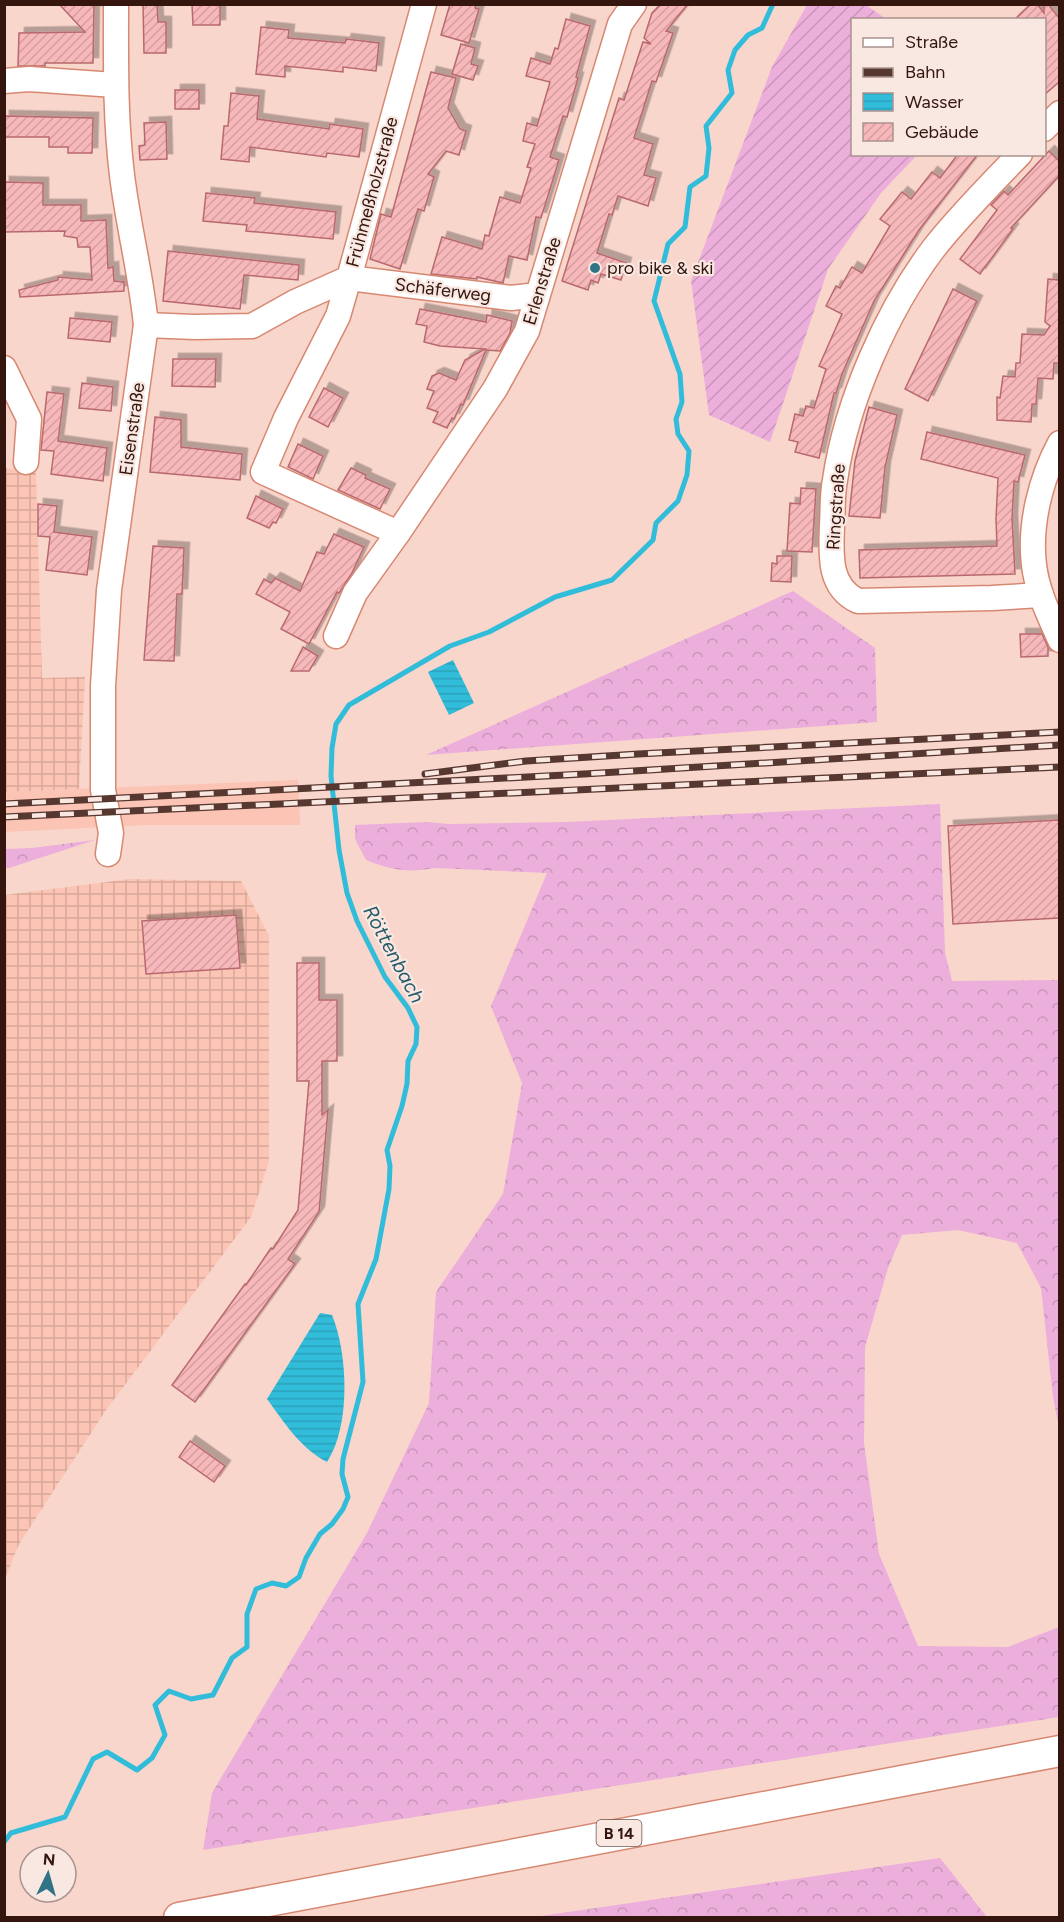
<svg xmlns="http://www.w3.org/2000/svg" width="1064" height="1922" viewBox="0 0 1064 1922" font-family="Figtree,sans-serif">
  <style>
    .built { fill: #fbc4b4 }
    .industrial { fill: url(#industrial-grid) }
    .forest { fill: url(#forest-crowns) }
    .garden { fill: url(#garden-furrows) }
    .water { fill: url(#water-rules) }
    .lines { fill: none; stroke-linecap: round; stroke-linejoin: round }
    .stream { stroke: #31bcda; stroke-width: 5 }
    .building { fill: url(#building-hatch); stroke: #b9696e; stroke-width: 1.5; filter: url(#shadow) }
    .minor-casing { stroke: #d78872; stroke-width: 27 }
    .major-casing { stroke: #d78872; stroke-width: 33 }
    .minor { stroke: #fff; stroke-width: 24 }
    .major { stroke: #fff; stroke-width: 30 }
    .rail-casing { stroke: #573830; stroke-width: 7 }
    .rail { stroke: #f9e7e2; stroke-width: 4.5; stroke-dasharray: 14; stroke-linecap: butt }
    .poi-dot { fill: #307384; stroke: #f9e7e2; stroke-width: 2 }
    .labels { text-anchor: middle; stroke-width: 4.5; stroke-linejoin: round; paint-order: stroke }
    .shield { fill: #f9e7e2; stroke: #6f554e; stroke-width: 1.5 }
    .shield-label { font-size: 16px; font-weight: bold; fill: #34160e }
    .street-label { font-size: 18px; fill: #34160e; stroke: #f9e7e2 }
    .poi-label { font-size: 18px; fill: #34160e; stroke: #f9e7e2; text-anchor: start }
    .water-label { font-size: 20px; font-style: italic; fill: #255a68; stroke: #f9e7e2 }
  </style>
  <defs>
    <pattern id="industrial-grid" width="8" height="8" patternUnits="userSpaceOnUse" patternTransform="scale(1.5)"><rect width="8" height="8" fill="#fbc4b4"/><path d="M0 4h8M4 0v8" fill="none" stroke="#d8a89a"/></pattern>
    <pattern id="forest-crowns" width="20" height="18" patternUnits="userSpaceOnUse" patternTransform="scale(1.5)"><rect width="20" height="18" fill="#ecaedb"/><path d="M2 6a3 3 0 1 1 6 0M12 15a3 3 0 1 1 6 0" fill="none" stroke="#cb95bb"/></pattern>
    <pattern id="garden-furrows" width="10" height="10" patternUnits="userSpaceOnUse" patternTransform="scale(1.5)"><rect width="10" height="10" fill="#ecaedb"/><path d="M-1 1l2-2M0 10L10 0M9 11l2-2" fill="none" stroke="#cb95bb"/></pattern>
    <pattern id="water-rules" width="6" height="5" patternUnits="userSpaceOnUse" patternTransform="scale(1.5)"><rect width="6" height="5" fill="#31bcda"/><path d="M0 2.5h6" fill="none" stroke="#2ca1ba"/></pattern>
    <pattern id="building-hatch" width="6" height="6" patternUnits="userSpaceOnUse" patternTransform="scale(1.5)"><rect width="6" height="6" fill="#f6b8ba"/><path d="M-1 1l2-2M0 6l6-6M5 7l2-2" fill="none" stroke="#d49d9f"/></pattern>
    <filter id="shadow"><feDropShadow dx="5.5" dy="-5.5" stdDeviation="0" flood-color="#0004"/></filter>
  </defs>
  <rect width="100%" height="100%" fill="#f8d6cc"/>
  <!-- built -->
  <polygon class="built" points="298,780 300,825 145,825 5,832 4,792"/>
  <!-- industrial -->
  <g class="industrial">
    <polygon points="4,468 36,473 42,678 85,677 79,789 5,792"/>
    <polygon points="130,879 241,881 269,936 269,1161 251,1217 106,1410 19,1544 5,1579 5,895"/>
  </g>
  <!-- forest -->
  <g class="forest">
    <polygon points="793,591 875,648 877,722 426,755"/>
    <path d="M940,804L945,953L952,981L1059,980V1428L1053,1397L1041,1288L1017,1243L958,1230L902,1235L888,1268L865,1347L864,1443L879,1554L918,1646L1008,1647L1059,1627V1717L203,1850L212,1793L367,1533L429,1403L436,1292L503,1194L522,1083L491,1006L547,873L435,868C408,873 391,870 366,860L355,839V825L427,822L448,824L567,822Z"/>
    <polygon points="95,840 9,868 5,868 5,849 32,848"/>
    <polygon points="940,1858 987,1917 534,1917"/>
  </g>
  <!-- garden -->
  <polygon class="garden" points="807,5 866,5 886,19 852,20 852,154 917,155 881,193 828,269 770,442 709,415 691,281 772,67"/>
  <!-- water -->
  <g class="water">
    <polygon points="453,660 474,703 449,715 428,672"/>
    <path d="M320,1313L332,1315C348,1354 351,1426 327,1462C300,1448 284,1422 267,1399Z"/>
  </g>
  <g class="lines">
    <!-- stream -->
    <polyline class="stream" points="4,1842 11,1833 65,1817 93,1759 107,1752 137,1770 152,1758 165,1735 155,1705 169,1691 191,1699 213,1695 232,1658 247,1647 247,1614 256,1589 272,1583 286,1586 299,1577 306,1558 320,1534 332,1524 343,1509 348,1497 342,1474 343,1459 363,1382 358,1304 376,1259 389,1189 390,1166 387,1150 402,1106 407,1084 408,1061 416,1044 417,1027 408,1008 385,977 357,921 347,893 339,850 331,776 332,748 336,724 349,705 450,646 489,632 555,597 612,580 653,540 656,523 678,501 687,475 689,451 678,434 676,419 682,402 680,374 654,301 668,244 685,227 690,187 706,176 709,148 706,126 732,93 728,70 735,50 748,35 762,28 773,4"/>
  </g>
  <!-- building -->
  <g class="building">
    <polygon points="59,4 94,4 93,63 45,63 45,66 18,66 19,33 85,32"/>
    <polygon points="143,4 157,4 158,22 166,22 166,53 144,53"/>
    <polygon points="192,4 220,4 220,25 193,25"/>
    <polygon points="450,4 476,4 475,8 479,9 469,43 441,35"/>
    <polygon points="661,4 688,4 666,31 673,33 656,82 652,81 634,138 653,144 644,175 656,178 648,206 618,196 612,215 609,214 597,253 626,263 621,280 601,274 598,283 591,280 588,290 562,281 619,98 624,100 643,42 651,44 644,38 652,13"/>
    <polygon points="1031,4 1037,4 1044,13 1044,4 1048,4 1059,18 1059,82 1044,95 1044,20 1014,20"/>
    <polygon points="566,19 590,26 576,77 578,78 567,117 563,116 550,157 559,160 541,218 536,217 527,260 509,256 503,283 477,277 477,279 431,274 442,237 482,249 485,235 489,236 500,197 520,203 531,168 527,167 535,144 523,141 527,123 537,126 550,82 526,76 531,58 550,64 555,48 558,49"/>
    <polygon points="261,27 289,30 288,38 345,43 346,39 379,43 376,71 343,67 343,72 285,66 285,77 256,74"/>
    <polygon points="461,44 475,48 471,64 478,66 473,80 452,74"/>
    <polygon points="431,72 456,78 448,108 460,129 466,131 459,155 446,151 428,174 434,177 424,211 418,209 400,269 370,259 381,214 391,217"/>
    <rect x="175" y="90" width="24" height="19"/>
    <polygon points="231,93 259,96 257,119 329,129 330,124 363,129 359,157 327,153 326,157 250,147 249,162 221,159 224,126 228,126"/>
    <polygon points="4,116 93,118 92,153 68,153 68,147 49,147 49,137 4,137"/>
    <polygon points="166,122 167,159 140,160 139,146 145,145 144,123"/>
    <polygon points="1049,151 1059,161 1059,176 1011,228 1013,229 980,274 960,259 997,210 991,205 1004,191 1008,195"/>
    <polygon points="958,154 978,154 919,230 874,301 842,374 836,393 834,393 819,458 795,452 798,442 789,440 795,414 803,416 806,406 814,408 826,369 819,366 842,314 826,306 836,286 840,288 852,267 862,273 890,226 880,219 902,192 911,199 932,172 940,178"/>
    <polygon points="4,182 43,183 43,205 81,205 81,221 106,220 108,268 113,267 114,281 124,282 124,291 20,297 19,290 58,280 58,277 92,280 90,247 78,247 77,238 64,236 65,231 4,232"/>
    <polygon points="206,193 255,198 254,203 336,212 333,239 246,231 247,225 203,221"/>
    <polygon points="168,251 299,265 298,280 244,275 240,309 163,301"/>
    <polygon points="1048,279 1059,280 1059,363 1054,363 1053,379 1038,378 1036,404 1032,404 1031,422 997,420 997,397 1000,398 1003,376 1015,377 1016,363 1020,363 1022,334 1044,335 1050,326 1045,322"/>
    <polygon points="953,289 977,301 928,401 905,389"/>
    <polygon points="420,309 486,322 487,315 512,321 510,333 500,351 486,350 463,405 461,404 454,419 452,418 447,428 433,422 438,412 427,408 434,391 427,389 432,376 439,373 456,380 465,360 485,349 440,346 424,342 427,326 416,324"/>
    <polygon points="70,318 112,322 110,342 68,338"/>
    <polygon points="173,359 216,359 215,387 172,386"/>
    <polygon points="82,383 113,387 111,411 79,408"/>
    <polygon points="324,388 343,398 328,427 309,417"/>
    <polygon points="47,392 64,394 58,441 107,448 103,481 51,474 54,451 41,450"/>
    <polygon points="869,407 897,415 885,467 880,518 849,516 855,461"/>
    <polygon points="155,417 181,420 181,447 242,454 240,480 150,472"/>
    <polygon points="927,432 1025,455 1018,482 1014,481 1012,519 1015,574 860,578 859,550 997,546 996,519 998,478 921,459"/>
    <polygon points="298,444 323,456 313,479 288,467"/>
    <polygon points="351,468 366,475 365,478 390,489 380,509 338,490"/>
    <polygon points="801,488 816,489 812,552 787,551 790,503 800,504"/>
    <polygon points="256,496 283,509 276,523 273,522 269,528 247,518"/>
    <polygon points="38,504 57,506 54,532 92,537 87,575 46,570 50,537 38,536"/>
    <polygon points="334,534 364,547 352,573 339,593 337,592 309,644 281,629 290,612 256,594 264,579 271,583 275,578 300,591 317,552 324,554"/>
    <polygon points="153,546 184,548 182,594 177,594 174,661 144,660"/>
    <polygon points="777,556 792,556 791,582 771,581 772,563 777,564"/>
    <polygon points="1020,634 1042,634 1048,647 1048,656 1021,657"/>
    <polygon points="303,647 318,656 309,671 291,671"/>
    <polygon points="1059,820 1059,918 953,924 948,826"/>
    <polygon points="236,915 240,968 146,974 142,921"/>
    <polygon points="297,963 319,963 319,1000 337,1000 337,1061 322,1061 322,1115 328,1110 319,1212 288,1259 295,1264 195,1402 172,1385 245,1284 246,1285 271,1248 273,1249 298,1210 309,1081 297,1081"/>
    <polygon points="190,1441 225,1466 214,1482 179,1457"/>
  </g>
  <g class="lines">
    <defs>
      <g id="minor">
        <polyline points="4,81 29,79 115,85"/>
        <polyline points="1044,129 1060,113"/>
        <path d="M1020,154C990,185 960,215 934,248C887,310 846,403 835,480C832,495 833,510 832,525C831,554 828,587 858,601L992,598L1041,595"/>
        <polyline points="538,295 511,298 349,278 338,316 286,418 263,472 398,533 495,389 527,331 620,24 634,4"/>
        <polyline points="146,325 194,327 252,326 295,302 349,278 424,4"/>
        <polyline points="4,368 29,419 26,462"/>
        <path d="M1060,443C1041,478 1029,524 1034,565C1037,591 1049,615 1060,640"/>
        <polyline points="336,636 355,593 398,533"/>
        <path d="M108,854L111,833L103,790V686L109,590L146,325C141,274 128,225 122,175C115,118 116,61 116,4"/>
      </g>
      <polyline id="major" points="179,1918 1060,1751"/>
    </defs>
    <!-- minor casing -->
    <use href="#minor" class="minor-casing"/>
    <!-- major casing -->
    <use href="#major" class="major-casing"/>
    <!-- minor -->
    <use href="#minor" class="minor"/>
    <!-- major -->
    <use href="#major" class="major"/>
    <defs>
      <g id="rail">
        <polyline points="425,774 526,761 638,754 1060,732"/>
        <polyline points="4,804 584,774 1060,745"/>
        <polyline points="4,817 1060,767"/>
      </g>
    </defs>
    <!-- rail casing -->
    <use href="#rail" class="rail-casing"/>
    <!-- rail -->
    <use href="#rail" class="rail"/>
  </g>
  <!-- markers -->
  <circle class="poi-dot" cx="595" cy="268" r="6"/>
  <g class="labels">
    <!-- shield labels -->
    <rect class="shield" x="596.5" y="1820" width="45" height="26" rx="4.5"/>
    <g class="shield-label">
      <text x="619" y="1839">B 14</text>
    </g>
    <!-- street labels -->
    <g class="street-label">
      <text transform="translate(372 192) rotate(-75)" y="6">Frühmeßholzstraße</text>
      <text transform="translate(542 281) rotate(-73)" y="6">Erlenstraße</text>
      <text transform="translate(443 290) rotate(7)" y="6">Schäferweg</text>
      <text transform="translate(132 429) rotate(-82)" y="6">Eisenstraße</text>
      <text transform="translate(836 507) rotate(-86)" y="6">Ringstraße</text>
    </g>
    <!-- poi labels -->
    <g class="poi-label">
      <text x="607" y="274">pro bike &amp; ski</text>
    </g>
    <!-- water labels -->
    <g class="water-label">
      <text transform="translate(394 954) rotate(62)" y="7">Röttenbach</text>
    </g>
  </g>
  <!-- border -->
  <rect width="1064" height="1922" fill="none" stroke="#34160e" stroke-width="12"/>
  <!-- legend -->
  <rect x="851" y="18" width="195" height="138" fill="#f9e7e2" stroke="#aa938d" stroke-width="1.5"/>
  <rect x="863" y="38" width="30" height="9" fill="#ffffff" stroke="#aa938d" stroke-width="1.5"/>
  <text x="905" y="48" font-size="18" fill="#34160e">Straße</text>
  <rect x="863" y="68" width="30" height="9" fill="#573830" stroke="#aa938d" stroke-width="1.5"/>
  <text x="905" y="78" font-size="18" fill="#34160e">Bahn</text>
  <rect x="863" y="93" width="30" height="18" fill="url(#water-rules)" stroke="#aa938d" stroke-width="1.5"/>
  <text x="905" y="108" font-size="18" fill="#34160e">Wasser</text>
  <rect x="863" y="123" width="30" height="18" fill="url(#building-hatch)" stroke="#aa938d" stroke-width="1.5"/>
  <text x="905" y="138" font-size="18" fill="#34160e">Gebäude</text>
  <!-- north arrow -->
  <g transform="translate(48 1874) rotate(5)"><circle r="28" fill="#f9e7e2" stroke="#aa938d" stroke-width="1.5"/>
  <path d="M0-4.5L10 22L0 15L-10 22Z" fill="#307384"/>
  <text y="-9" font-size="16" font-weight="bold" text-anchor="middle" fill="#34160e">N</text>
  </g>
</svg>
